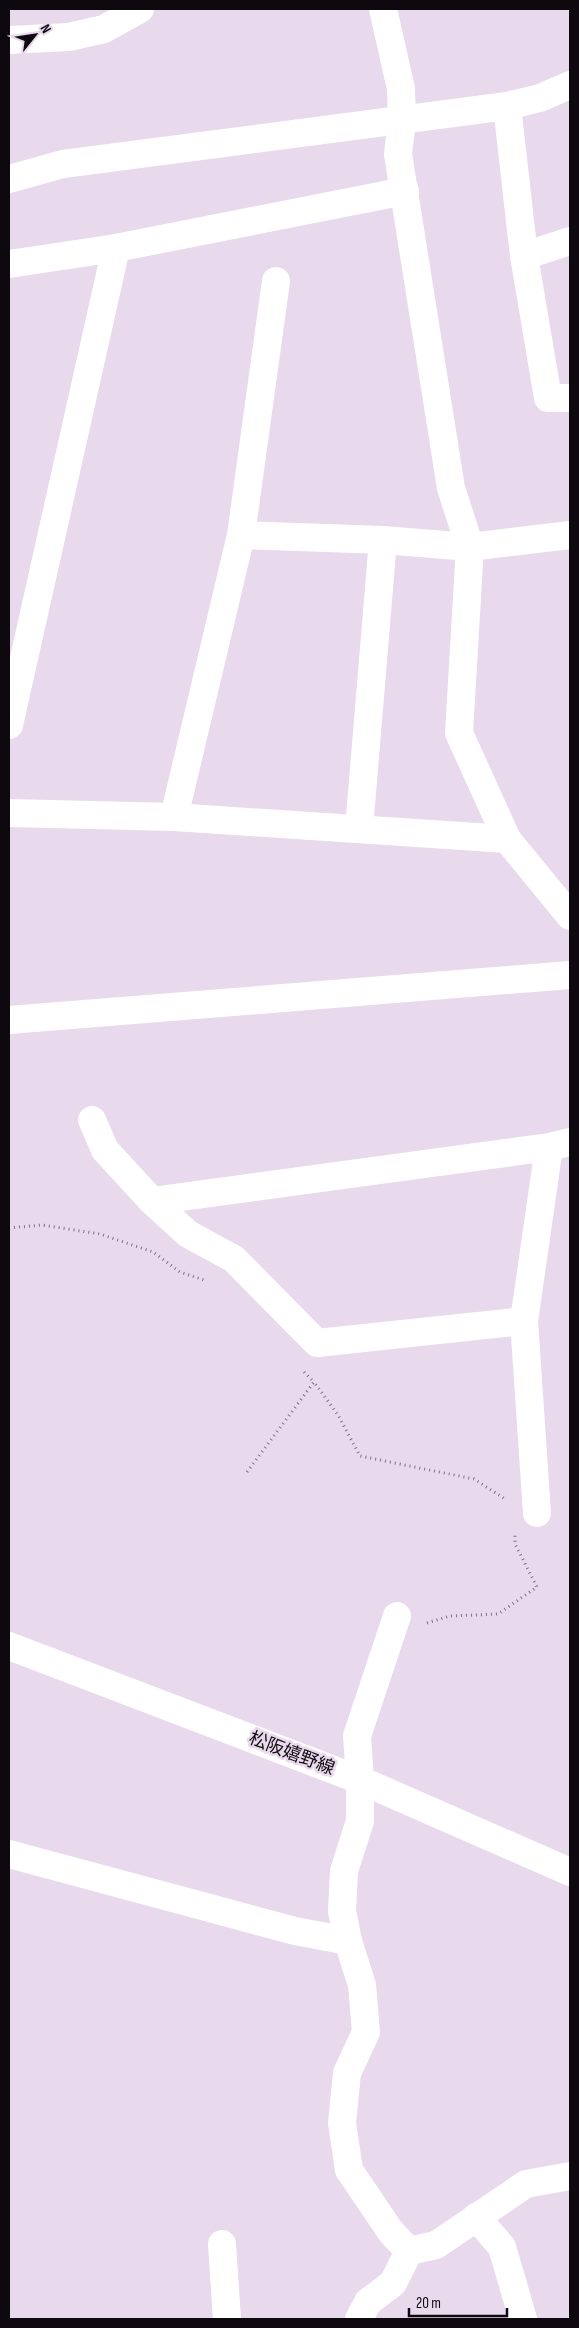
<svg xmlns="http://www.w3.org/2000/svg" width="579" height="2328" viewBox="0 0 579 2328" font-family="'Sofia Sans Condensed','Noto Sans JP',sans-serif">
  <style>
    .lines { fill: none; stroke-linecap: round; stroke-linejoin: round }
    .path { stroke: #7d7380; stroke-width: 3; stroke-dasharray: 1 4; stroke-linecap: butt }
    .minor { stroke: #fff; stroke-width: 28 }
    .major { stroke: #fff; stroke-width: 28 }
    .labels { text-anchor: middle; stroke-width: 5; stroke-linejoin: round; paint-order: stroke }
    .street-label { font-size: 18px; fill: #0e090f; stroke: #e8d9ec }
  </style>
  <rect width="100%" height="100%" fill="#e8d9ec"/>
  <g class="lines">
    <!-- path -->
    <g class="path">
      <polyline points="9,1228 42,1225 100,1234 153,1252 180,1272 204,1280"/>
      <polyline points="304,1372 314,1382"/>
      <polyline points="247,1472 314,1382 338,1415 360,1456 474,1479 505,1499"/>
      <polyline points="427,1623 450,1616 498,1614 537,1587 515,1544 515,1534"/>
    </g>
    <!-- minor -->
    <g class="minor">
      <polyline points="383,9 401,89 402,120 398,154 451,488 470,547 570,535"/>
      <polyline points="9,40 69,37 104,29 140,9"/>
      <polyline points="507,106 524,256 548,398 570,398"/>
      <polyline points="9,179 63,164 507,106 540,98 570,85"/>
      <polyline points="116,248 405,191"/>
      <polyline points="524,256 570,241"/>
      <polyline points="9,264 116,248 9,725"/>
      <polyline points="276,281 241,535 383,540 470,547 459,733 507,839"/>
      <polyline points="241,535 174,817 507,839 570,916"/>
      <polyline points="9,813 174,817"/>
      <polyline points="359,829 383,540"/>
      <polyline points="9,1020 570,975"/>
      <polyline points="92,1120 105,1150 152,1201"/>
      <polyline points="549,1147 524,1321 317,1343 234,1259 188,1234 152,1201 549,1147 570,1142"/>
      <polyline points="524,1321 537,1513"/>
      <polyline points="397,1616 357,1736 360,1780 360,1821 344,1871 342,1911 348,1941 362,1985 366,2032 347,2073 342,2123 349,2170 391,2232 409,2251"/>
      <polyline points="9,1854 295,1931 348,1941"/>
      <polyline points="476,2217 502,2247 523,2319"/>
      <polyline points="222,2244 227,2319"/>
      <polyline points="409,2251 436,2245 526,2184 570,2176"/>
      <polyline points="359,2319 368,2302 393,2283 409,2251"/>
    </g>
    <!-- major -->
    <polyline class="major" points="9,1646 360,1780 570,1872"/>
  </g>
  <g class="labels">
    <!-- street labels -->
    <g class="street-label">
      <text transform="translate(292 1753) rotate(21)" y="6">松阪嬉野線</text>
    </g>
  </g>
  <!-- border -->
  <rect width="579" height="2328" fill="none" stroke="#0e090f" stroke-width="20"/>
  <!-- north arrow -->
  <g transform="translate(35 35) rotate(60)" stroke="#e8d9ec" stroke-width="4" paint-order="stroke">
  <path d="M0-4L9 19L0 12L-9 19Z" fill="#0e090f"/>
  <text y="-8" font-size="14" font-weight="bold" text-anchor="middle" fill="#0e090f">N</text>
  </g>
  <!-- scale -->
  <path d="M409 2308v8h98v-8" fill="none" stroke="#0e090f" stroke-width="2.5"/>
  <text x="416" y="2308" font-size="15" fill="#0e090f" stroke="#e8d9ec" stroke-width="4" paint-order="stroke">20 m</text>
</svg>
